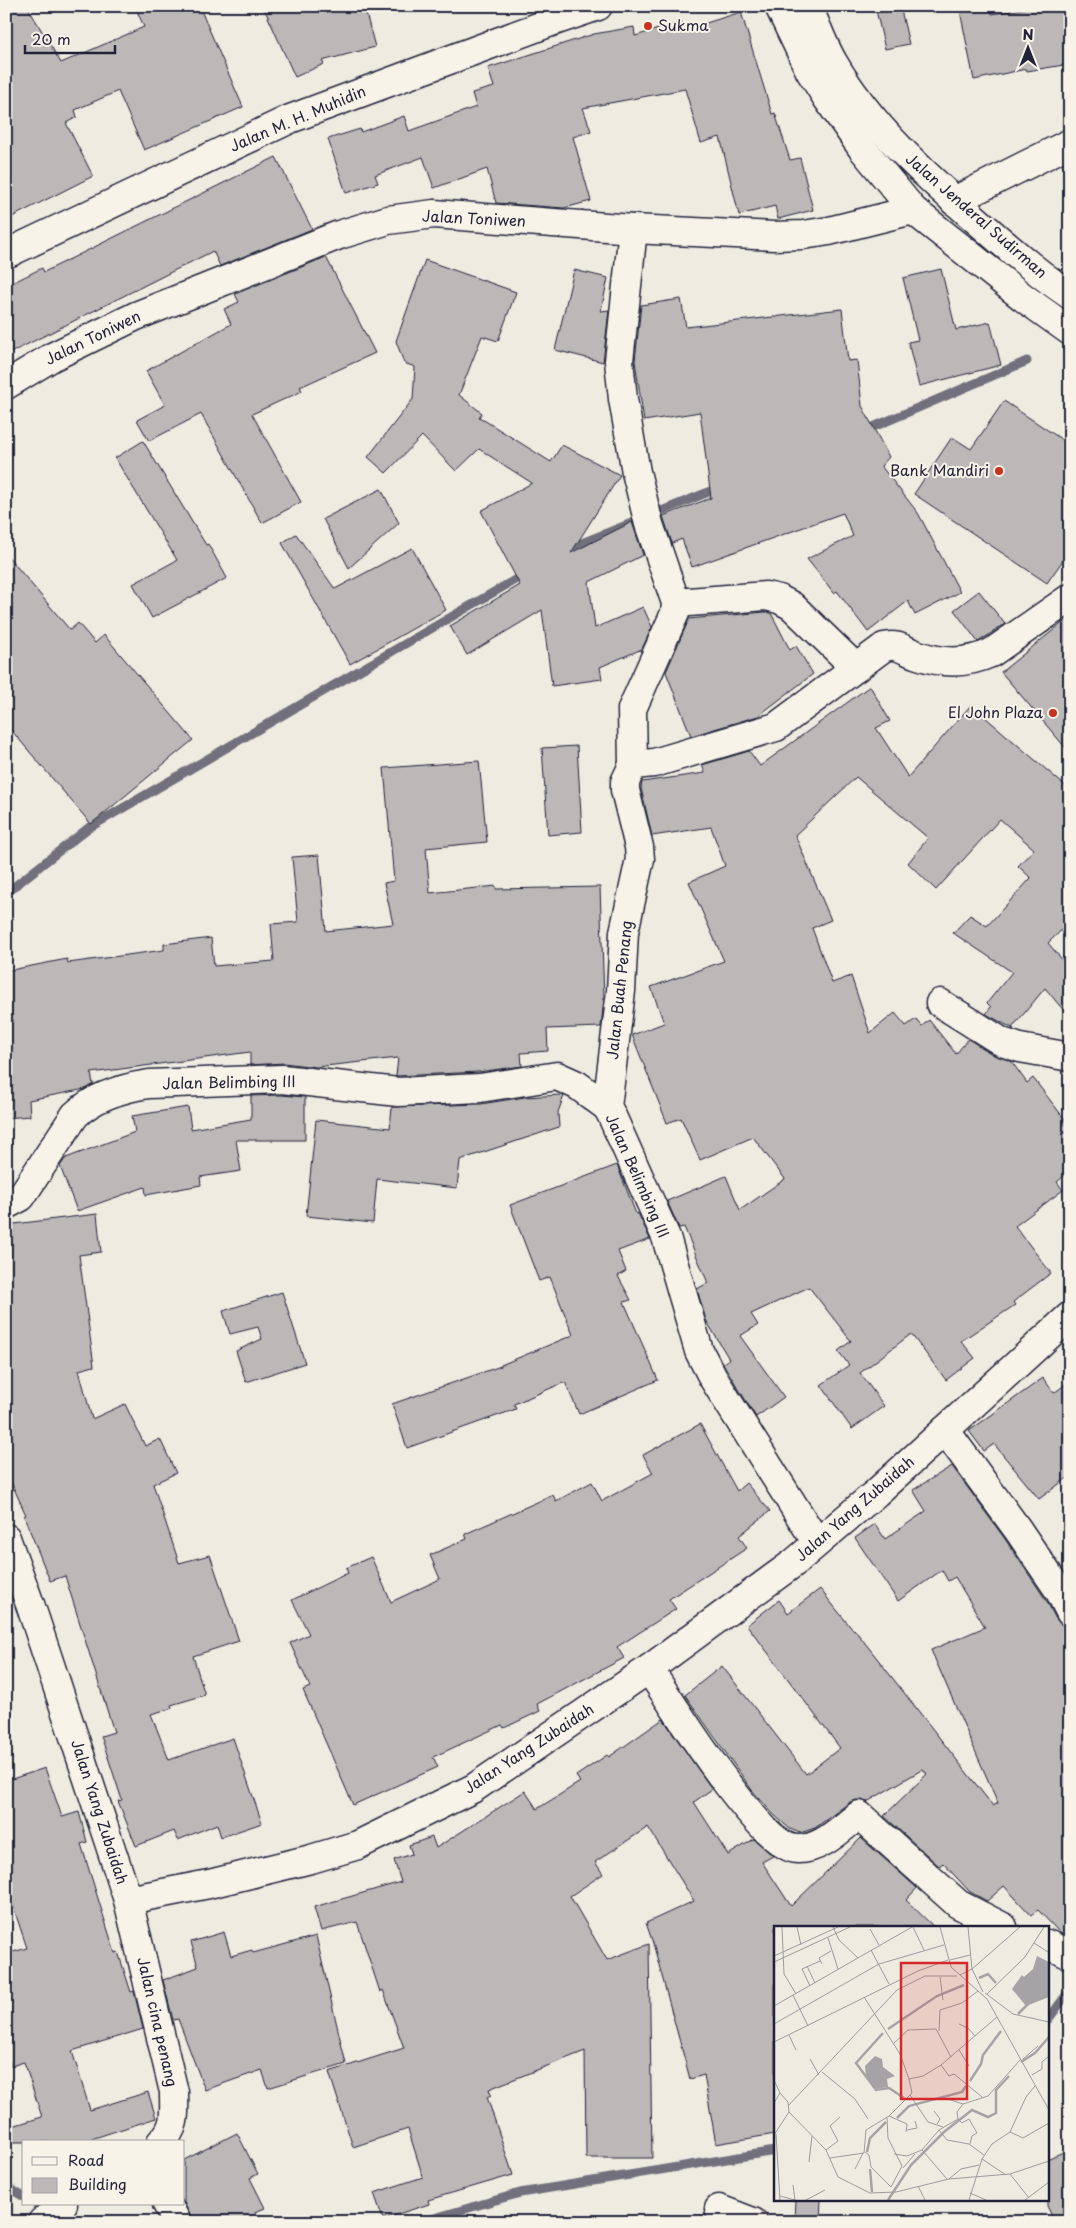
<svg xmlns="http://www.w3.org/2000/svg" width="1076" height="2228" viewBox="0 0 1076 2228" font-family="'Playpen Sans',sans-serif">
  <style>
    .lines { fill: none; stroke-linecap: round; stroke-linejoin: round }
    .stream { stroke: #716f7b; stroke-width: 9 }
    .building { fill: #bbb8b7; stroke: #22223b }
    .minor-casing { stroke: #22223b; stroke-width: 31 }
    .major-casing { stroke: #22223b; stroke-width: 31 }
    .highway-casing { stroke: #22223b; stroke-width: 31 }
    .minor { stroke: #f7f3e8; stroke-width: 28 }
    .major { stroke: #f7f3e8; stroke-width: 28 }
    .highway { stroke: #f7f3e8; stroke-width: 28 }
    .poi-dot { fill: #c8321e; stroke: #f7f3e8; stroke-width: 2 }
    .labels { text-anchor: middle; stroke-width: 4; stroke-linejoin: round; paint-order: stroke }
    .poi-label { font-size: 15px; fill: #22223b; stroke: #f7f3e8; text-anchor: end }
    .street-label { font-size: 15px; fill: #22223b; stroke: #f7f3e8 }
    .inset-river { fill: none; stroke: #a6a3a6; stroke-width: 2.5 }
    .inset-road { fill: none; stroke: #9c9b9f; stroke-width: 1 }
    .view { fill: #d62828; fill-opacity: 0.15; stroke: #d62828; stroke-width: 2.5 }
    .inset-edge { fill: none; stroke: #22223b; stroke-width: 2.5 }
  </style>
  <rect width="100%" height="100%" fill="#eeebe1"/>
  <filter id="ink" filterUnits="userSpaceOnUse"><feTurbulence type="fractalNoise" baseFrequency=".02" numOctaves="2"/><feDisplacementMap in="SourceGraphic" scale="10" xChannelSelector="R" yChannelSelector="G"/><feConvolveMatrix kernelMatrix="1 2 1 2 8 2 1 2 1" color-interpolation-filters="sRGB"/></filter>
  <g filter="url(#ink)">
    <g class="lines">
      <!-- stream -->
      <g class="stream">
        <polyline points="864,431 1027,361"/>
        <polyline points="567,549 721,487"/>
        <polyline points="6,893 87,829 525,574"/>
        <polyline points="1047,2021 1070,1990"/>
        <polyline points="6,2186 24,2197"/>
        <polyline points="36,2204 43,2209"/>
        <polyline points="421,2222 520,2193 775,2151"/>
      </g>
    </g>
    <!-- building -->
    <g class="building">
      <polygon points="6,6 27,6 61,63 144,27 135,6 199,6 243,107 144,150 118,91 75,110 77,117 66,123 93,176 6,220"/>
      <polygon points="263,6 364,6 375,47 322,61 324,64 295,77"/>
      <polygon points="875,6 900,6 909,44 885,49"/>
      <polygon points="959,6 990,6 992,14 1041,6 1070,6 1070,64 1027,71 1026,69 974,80"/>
      <polygon points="741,12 772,114 775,113 790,160 800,158 813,210 778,219 775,206 739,215 720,137 701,143 685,89 583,108 591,131 573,137 591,201 564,208 496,203 487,169 434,188 423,157 375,175 378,183 346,193 328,139 360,129 361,132 404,116 409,131 476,107 472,93 494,87 488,68 594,34 634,27 635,36 682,22 684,30"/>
      <polygon points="276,157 312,229 220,266 213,251 6,355 6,286 42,268 44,272"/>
      <polygon points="326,257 375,353 300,387 302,391 252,414 301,502 262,523 201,414 149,441 137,420 165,405 146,371 231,324 224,309 239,302 235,294"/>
      <polygon points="425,260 516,292 498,341 482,336 459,395 482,413 479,417 551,462 562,445 620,475 571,553 632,522 643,555 589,582 595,628 643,607 652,627 642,649 600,667 602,679 552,686 542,610 467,655 450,626 520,585 481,511 532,483 479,449 456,471 422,436 386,473 368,457 413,399 415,367 404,363 396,341"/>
      <polygon points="941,269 956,330 990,322 1001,365 919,386 908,342 918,340 903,278"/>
      <polygon points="574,270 608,278 601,311 609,310 603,362 555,350"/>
      <polygon points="681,299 686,327 842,309 848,361 857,360 862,406 889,457 881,466 918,513 960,592 915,615 908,601 868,632 837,591 834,593 807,559 853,536 843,513 692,567 682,539 672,543 663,516 711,498 700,412 644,421 635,361 641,305"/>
      <polygon points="1004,401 1070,445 1070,550 1047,583 914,494 952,437 971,449"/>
      <polygon points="143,441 206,545 208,544 227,578 152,618 133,584 177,560 115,458"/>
      <polygon points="381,489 399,523 349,568 323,519"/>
      <polygon points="296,534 335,589 412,548 446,610 350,664 282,543"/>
      <polygon points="6,554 70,630 78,623 95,643 104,635 193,740 91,824 6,724"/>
      <polygon points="979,591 1005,624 978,642 954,610"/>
      <polygon points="765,612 771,613 790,650 796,646 813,674 758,716 691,736 666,672 689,619"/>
      <polygon points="1070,617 1070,753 1001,672"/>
      <polygon points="870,686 890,721 876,728 908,777 971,705 1070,790 1070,922 1048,943 1070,969 1070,1018 1045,988 1012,1028 1014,1029 986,1014 991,1007 987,1003 1012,972 953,933 970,915 987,926 1031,878 1018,866 1034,849 1000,819 936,890 908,863 928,838 856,777 795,835 831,920 812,928 832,983 851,976 870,1033 895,1013 906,1026 916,1019 922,1026 929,1020 956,1054 968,1039 994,1055 1011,1061 1027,1083 1033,1078 1070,1126 1070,1171 1057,1182 1063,1190 1015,1226 1051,1273 1013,1302 1015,1305 961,1341 975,1358 946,1380 911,1334 860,1373 884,1406 852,1429 821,1385 849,1365 838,1351 851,1341 809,1287 751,1314 758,1325 740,1336 784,1397 756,1417 727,1370 723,1363 729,1359 706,1320 697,1289 708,1283 684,1227 679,1228 667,1201 726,1176 740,1210 785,1179 753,1137 700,1160 681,1118 667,1123 632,1035 664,1023 651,987 724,961 689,882 725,866 711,827 652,836 641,788 642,782 705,773 702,765 749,751 760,766"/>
      <polygon points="577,746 582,832 548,835 542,748"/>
      <polygon points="479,761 487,842 426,848 430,893 496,886 496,889 600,887 604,998 601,1027 547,1029 548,1051 521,1053 522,1066 478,1072 396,1076 398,1058 316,1067 284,1063 250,1065 250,1052 91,1073 93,1084 85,1089 29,1100 30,1116 6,1118 6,971 67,959 68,963 164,950 164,944 211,938 214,966 274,961 271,924 298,922 292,857 319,855 326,931 393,924 384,883 394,881 384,768"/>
      <polygon points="281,1095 305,1097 305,1140 236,1140 241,1171 200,1177 201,1185 146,1195 145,1187 77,1211 60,1166 66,1158 135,1132 132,1116 188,1107 191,1129 251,1119 251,1096"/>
      <polygon points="562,1095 564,1096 558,1112 559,1127 460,1160 457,1188 377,1179 373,1223 306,1216 316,1120 390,1128 392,1107 481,1104 525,1097"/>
      <polygon points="617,1165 636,1214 638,1213 650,1239 618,1251 626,1271 618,1276 631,1300 624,1302 658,1380 579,1414 565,1382 514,1404 516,1409 407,1448 392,1404 501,1366 501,1365 573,1335 550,1277 539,1281 510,1205"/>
      <polygon points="97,1214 101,1252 79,1255 94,1366 79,1370 92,1419 125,1404 145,1446 160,1439 176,1473 153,1484 179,1563 210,1555 239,1641 193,1656 205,1695 171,1705 172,1708 151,1714 169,1760 233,1738 262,1823 221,1837 217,1824 178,1840 174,1831 136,1846 118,1801 122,1800 101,1736 114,1732 65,1576 50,1581 24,1516 26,1515 6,1471 6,1225"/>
      <polygon points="282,1292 305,1363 246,1382 236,1351 262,1339 258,1327 230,1334 223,1311"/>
      <polygon points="1043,1378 1054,1393 1070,1381 1070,1476 1039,1499 994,1444 984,1451 969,1431"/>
      <polygon points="700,1424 737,1491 746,1483 770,1511 739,1536 747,1548 669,1599 676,1609 617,1647 624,1658 537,1704 540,1711 504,1728 502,1725 433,1757 438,1767 353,1805 303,1690 310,1687 290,1643 309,1634 292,1600 348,1573 346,1568 371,1557 391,1602 440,1579 430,1555 467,1539 465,1534 553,1495 556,1501 592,1482 602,1501 653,1473 643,1455"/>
      <polygon points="952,1466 1005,1539 1046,1600 1056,1619 1062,1625 1070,1628 1070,1938 1060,1933 1038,1910 1031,1915 1004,1886 987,1901 970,1892 943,1863 939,1866 884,1816 927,1774 923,1769 867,1802 856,1800 850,1802 815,1828 800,1833 790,1829 773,1814 752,1790 685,1695 722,1666 806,1774 840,1748 747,1625 779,1600 788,1613 820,1589 853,1630 854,1629 993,1806 998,1803 931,1650 985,1627 955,1577 948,1581 942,1570 898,1601 855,1538 875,1524 885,1539 926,1511 913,1490"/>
      <polygon points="663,1719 712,1789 694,1802 728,1855 754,1839 773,1856 762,1862 791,1906 861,1838 917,1888 906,1900 934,1927 775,1927 775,2134 716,2144 704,2075 690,2079 653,1943 646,1923 694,1901 648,1827 595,1862 603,1874 570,1896 607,1960 649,1944 652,2158 586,2158 585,2051 489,2089 491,2095 487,2097 513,2175 428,2200 429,2204 383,2219 374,2193 423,2177 408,2129 353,2147 329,2072 404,2048 383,1990 380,1992 357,1922 321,1931 314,1907 401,1882 394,1860 412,1854 409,1845 432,1837 436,1848 525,1791 537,1809 580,1782 576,1776 607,1755 609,1757"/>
      <polygon points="45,1768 62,1817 79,1812 87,1842 81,1844 115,1953 118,1952 131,1992 134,1991 143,2029 72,2051 90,2110 148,2092 156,2118 82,2142 6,2142 6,2128 42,2117 24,2062 11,2066 6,2049 6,1954 27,1948 6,1885 6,1781"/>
      <polygon points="224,1932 231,1956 252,1950 253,1953 316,1936 346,2064 268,2088 262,2070 205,2090 178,2019 173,2020 163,1980 198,1967 191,1942"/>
      <polygon points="237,2133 258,2174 250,2178 265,2208 255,2212 260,2222 193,2222 184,2202 184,2160"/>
      <polygon points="1070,2149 1070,2222 1055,2222 1047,2206 1047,2159"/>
      <polygon points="795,2199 821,2199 820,2222 794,2222"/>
    </g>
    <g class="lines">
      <defs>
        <g id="minor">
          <polyline points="954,201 1070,143"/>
          <polyline points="633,229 619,361 623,399 636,472 649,524 676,603 675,613 632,709 633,765"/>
          <polyline points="6,254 290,119 554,21 598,6"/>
          <polyline points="676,603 766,596 779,599 792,606 856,668"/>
          <polyline points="940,1003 1002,1042 1020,1048 1070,1057"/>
          <path d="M607,1107L621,991L624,932L640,859L639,847L625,790V782L633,765L654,763L776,727L884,647C898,643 905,651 918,655C943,664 967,664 991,653L1070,598"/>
          <path d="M6,1205L21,1197L75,1115C95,1096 122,1088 149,1084L282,1079L398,1092L480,1088L557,1076L577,1085L607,1107L611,1114L666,1237L699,1351L713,1378L817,1543"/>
          <polyline points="945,1430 1018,1530 1060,1592 1070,1612"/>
          <polyline points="6,1538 31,1607 128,1900 209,1884 311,1859 358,1845 474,1788 649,1669 795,1562 876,1493 1070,1316"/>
          <path d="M649,1669C671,1702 761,1848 797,1849C821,1850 841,1828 859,1815L958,1904L1003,1927"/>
          <path d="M128,1900L174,2092C174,2112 177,2127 161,2142"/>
          <polyline points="1047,1944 1070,1955"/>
          <polyline points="167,2204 177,2222"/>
          <polyline points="719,2209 753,2222"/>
          <polyline points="42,2222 63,2204"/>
        </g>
        <polyline id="major" points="6,385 52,357 136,316 339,235 388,220 434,214 633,229 774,236 803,235 829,231 913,210"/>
        <g id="highway">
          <polyline points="779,6 810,71 827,98 862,148 913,210 1024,298 1070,331"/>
          <path d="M808,6C816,25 823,45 833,62C870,126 926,176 981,224C1010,249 1038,274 1070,295"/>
        </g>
      </defs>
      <!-- minor casing -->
      <use href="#minor" class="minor-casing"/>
      <!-- major casing -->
      <use href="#major" class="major-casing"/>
      <!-- highway casing -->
      <use href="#highway" class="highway-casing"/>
      <!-- minor -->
      <use href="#minor" class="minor"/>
      <!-- major -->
      <use href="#major" class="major"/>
      <!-- highway -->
      <use href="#highway" class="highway"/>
    </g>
  </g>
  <!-- markers -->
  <g class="poi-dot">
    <circle cx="648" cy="26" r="5"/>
    <circle cx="999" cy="471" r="5"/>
    <circle cx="1053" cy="713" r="5"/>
  </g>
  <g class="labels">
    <!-- poi labels -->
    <g class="poi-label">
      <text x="658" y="31" text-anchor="start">Sukma</text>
      <text x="989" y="476">Bank Mandiri</text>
      <text x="1043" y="718">El John Plaza</text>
    </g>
    <!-- street labels -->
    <g class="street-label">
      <text transform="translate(298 119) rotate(-23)" y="5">Jalan M. H. Muhidin</text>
      <text transform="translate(976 216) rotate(41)" y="5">Jalan Jenderal Sudirman</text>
      <text transform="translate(474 219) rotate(3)" y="5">Jalan Toniwen</text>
      <text transform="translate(93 338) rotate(-26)" y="5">Jalan Toniwen</text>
      <text transform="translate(620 990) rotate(-84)" y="5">Jalan Buah Penang</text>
      <text transform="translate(229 1083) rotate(-1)" y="5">Jalan Belimbing III</text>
      <text transform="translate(637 1176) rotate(66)" y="5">Jalan Belimbing III</text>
      <text transform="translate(855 1509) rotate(-41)" y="5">Jalan Yang Zubaidah</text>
      <text transform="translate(529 1749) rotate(-33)" y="5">Jalan Yang Zubaidah</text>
      <text transform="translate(99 1812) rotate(72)" y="5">Jalan Yang Zubaidah</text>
      <text transform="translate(157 2022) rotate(77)" y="5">Jalan cina penang</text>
    </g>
  </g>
  <!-- overview -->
  <g transform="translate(774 1926)">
    <rect width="275" height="275" fill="#eeebe1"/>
    <path d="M263,30L275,36V71L252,80L238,63L248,49L250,51L259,43ZM101,130L108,133L109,141L121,150L113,153L114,161L102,163L92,152L91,140Z" fill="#a6a3a6"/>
    <path class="inset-river" d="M205,52L214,48L222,57M244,88L255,77M114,103L163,70L190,59M109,107L82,137L102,164L115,162L130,172M247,136L261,127L275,111M196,155L207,138L209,129L227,105M123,192L135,180L188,166L192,160M93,226L96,212L112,196M96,243L98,266M114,274L137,239L170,206L198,184L214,191L222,187V164L235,150"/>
    <path class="inset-road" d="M8,1L10,48L22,68M23,1L27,19M59,1L65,14L84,32M139,1L150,24M166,1L177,41L213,73L275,184M194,1L198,43L209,66M96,3L105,19M54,12L64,43M260,17L274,26M97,24L115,58M0,30L64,1M176,34L196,29M0,36L76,1M48,38L45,32L57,25M33,40L41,57M186,49L198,43L246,1M166,51L169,74M36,60L28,43L46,35M211,67L239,88L275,96M213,68L251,31L270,1M19,69L34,100M90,71L126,128L135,153L149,150L167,139L223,91M0,80L138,1M0,98L105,38L170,19M185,98L194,102L201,110M165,105L166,84L188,77L204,65M15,109L22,124M0,116L144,45L174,34M120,117L134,104L162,103L177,131M185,124L195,140M36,133L45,149M249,133L264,120M167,139L175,150L180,148L208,171M48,146L81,173L94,193M258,149L268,143V136L275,130M0,154L6,167L0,177M6,167L14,176L15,186L52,224L64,251L96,267L122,266L175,253L236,248L275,235M136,169L154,196L169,201M171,172L189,178M14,180L123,64L151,50H183M160,185L166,193L163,198M115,190L133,198L132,206M184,193L188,197L195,193L203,207L198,210L196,218M133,204L143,202L141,195M165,204L173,214L195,218L210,229M236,206L249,212L275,197M2,208L6,274M0,209L15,186M52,224L64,215L56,200L66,191M148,224L173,253M91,226L95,229L97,241L117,261L128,240L114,212L113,192M120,228L133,230L148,224L165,204L184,193L183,186L189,178L214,170L247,133M56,232L90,227L92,204L115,190L138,167L135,153M208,233L232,249M35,236L38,210M129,242L141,228M81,243L89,227M236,248L255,272M175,253L187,243L205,239M19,259L21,274M144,260L151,274M196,267L212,274M6,270L21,274M32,274L51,264M195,274L208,233L218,218L236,206L252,171L261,160M251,274L275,256"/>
    <path class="view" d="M127,37H193V173H127Z"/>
    <rect width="275" height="275" class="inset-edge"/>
  </g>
  <!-- margin -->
  <rect width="1076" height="2228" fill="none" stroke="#f7f3e8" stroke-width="25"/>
  <rect x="12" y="12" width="1051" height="2203" fill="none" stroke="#22223b" stroke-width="2" filter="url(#ink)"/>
  <!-- legend -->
  <rect x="22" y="2140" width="162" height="65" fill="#f7f3e8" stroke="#a29fa3"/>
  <rect x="32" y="2157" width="25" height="8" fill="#f7f3e8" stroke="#a29fa3"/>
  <text x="68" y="2166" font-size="15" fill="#22223b">Road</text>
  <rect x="32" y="2178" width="25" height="15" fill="#bbb8b7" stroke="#a29fa3"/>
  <text x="68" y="2190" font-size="15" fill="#22223b">Building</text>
  <!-- north arrow -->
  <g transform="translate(1028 48)" stroke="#f7f3e8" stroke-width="4" paint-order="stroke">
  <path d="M0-4L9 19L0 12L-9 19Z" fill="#22223b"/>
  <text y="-8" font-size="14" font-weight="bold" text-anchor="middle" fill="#22223b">N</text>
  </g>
  <!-- scale -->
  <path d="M25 45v8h90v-8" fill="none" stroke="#22223b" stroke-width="2.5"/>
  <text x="32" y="45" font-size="15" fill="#22223b" stroke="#f7f3e8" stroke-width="4" paint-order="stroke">20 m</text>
</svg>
